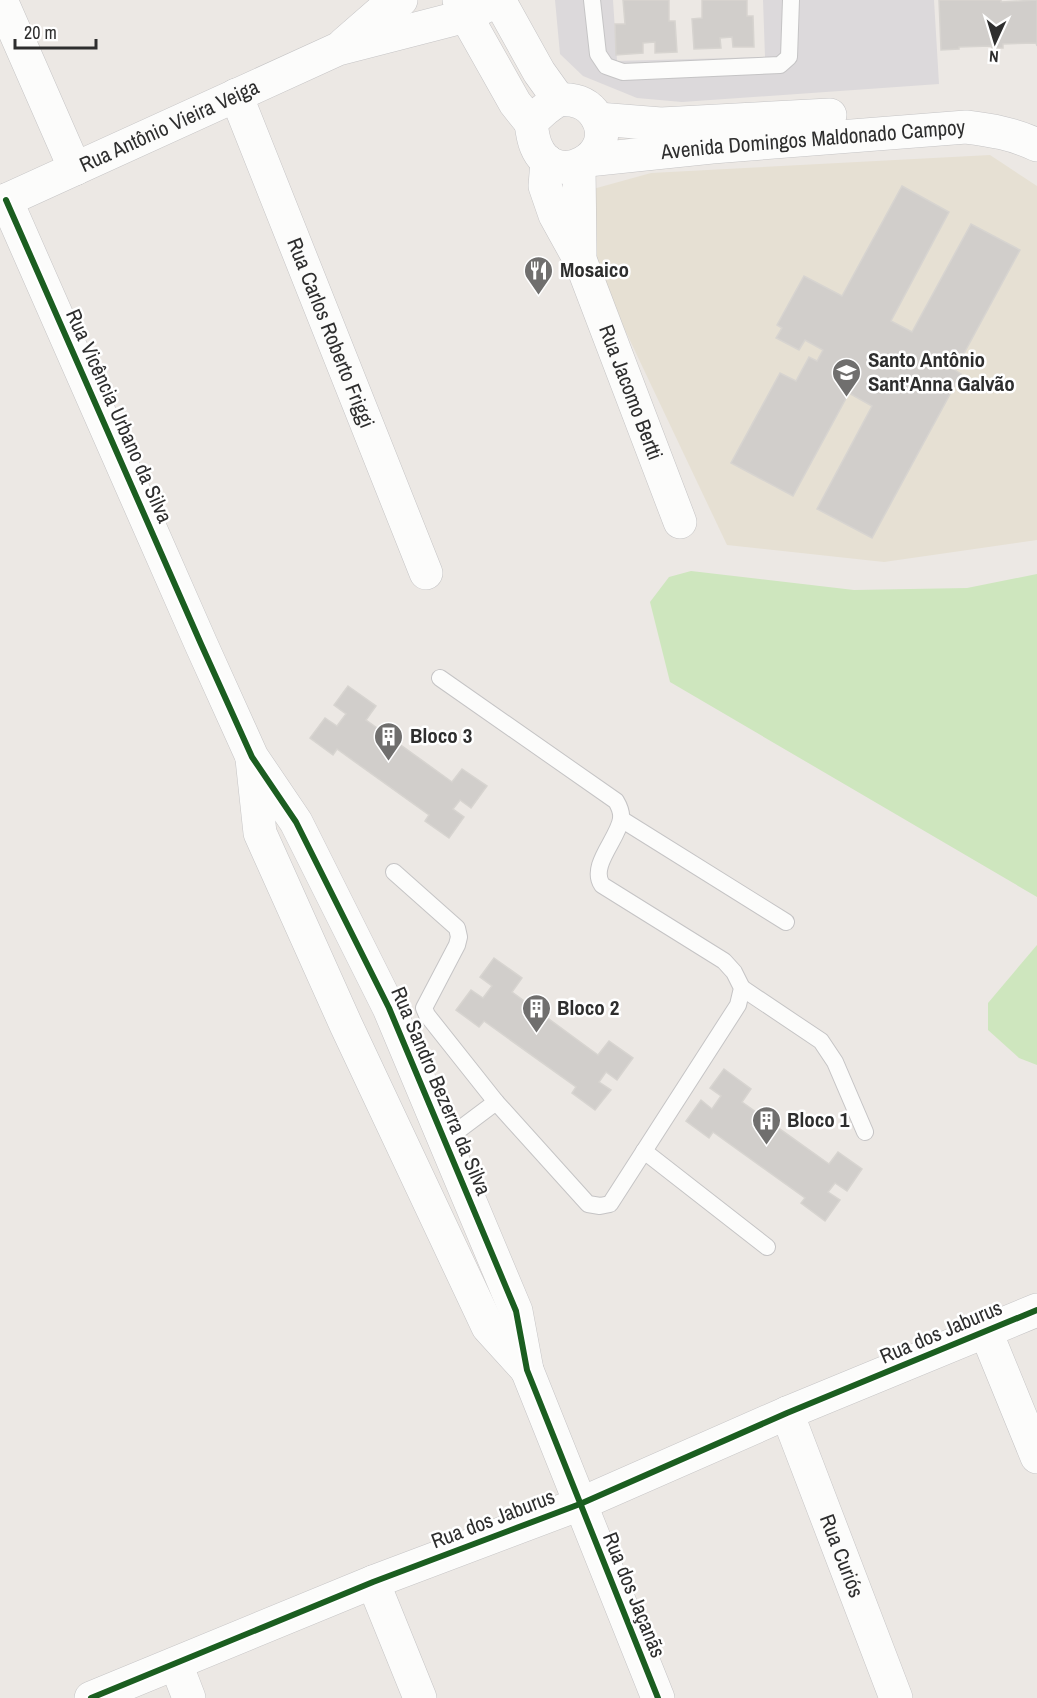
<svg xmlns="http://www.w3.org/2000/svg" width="1037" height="1698" viewBox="0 0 1037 1698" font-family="'Archivo Narrow',sans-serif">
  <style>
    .industrial { fill: #dcd9db }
    .education { fill: #e6e0d3 }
    .green { fill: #cee6be }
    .building { fill: #d1cecb; stroke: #d7d4d0; stroke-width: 1.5 }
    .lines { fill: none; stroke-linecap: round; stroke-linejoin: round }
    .service-casing { stroke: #c5c4c5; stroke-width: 18 }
    .minor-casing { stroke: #c5c4c5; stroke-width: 34 }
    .service { stroke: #fcfcfb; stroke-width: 16 }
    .minor { stroke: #fcfcfb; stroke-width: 33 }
    .cycleway-casing { stroke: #fff; stroke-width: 10 }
    .cycleway { stroke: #1b5e20; stroke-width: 6 }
    .labels { text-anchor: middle; stroke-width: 5; stroke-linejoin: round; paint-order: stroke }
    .street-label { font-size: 21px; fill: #2e2e2e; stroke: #fff }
    .poi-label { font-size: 21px; font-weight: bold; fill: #2e2e2e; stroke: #fff; text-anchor: start }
  </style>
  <rect width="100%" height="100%" fill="#ece8e4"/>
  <!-- industrial -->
  <polygon class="industrial" points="555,0 613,0 617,61 765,57 763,0 934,0 939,84 682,102 637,98 583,76 560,54"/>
  <!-- education -->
  <polygon class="education" points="990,155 1037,186 1037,540 884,562 727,545 589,254 593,189 651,173"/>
  <!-- green -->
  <g class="green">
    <polygon points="691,571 854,590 967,588 1037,574 1037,897 670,682 650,602 669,577"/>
    <polygon points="1037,945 1037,1065 1019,1058 988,1030 988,1003"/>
  </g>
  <!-- building -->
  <g class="building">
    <polygon points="623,0 669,0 669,21 675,21 677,52 655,53 655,42 643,43 643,53 616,55 615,24 625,24"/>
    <polygon points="702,0 747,0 747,16 753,16 754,47 733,47 732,37 720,38 721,48 694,49 692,19 702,18"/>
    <polygon points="939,0 1001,0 1001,2 1037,0 1037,46 1036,43 1003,44 1003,48 992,48 991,46 959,47 959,49 941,50"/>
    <polygon points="902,186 949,212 891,321 912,332 971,224 1020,250 955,370 961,374 872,538 817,509 872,406 849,393 793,496 731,463 780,373 796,381 809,357 817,361 823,350 805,340 799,350 776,338 782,328 777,325 804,276 842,296"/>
    <polygon points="348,686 376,706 366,720 452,782 462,769 487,786 471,808 460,800 453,809 464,817 449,838 425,821 429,815 337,749 333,755 310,738 325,718 337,726 346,714 334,705"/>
    <polygon points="494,958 522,978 512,992 598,1055 609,1041 633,1058 617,1080 606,1072 599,1082 611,1090 595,1110 572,1093 576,1087 484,1021 479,1027 456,1010 471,990 483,998 492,986 480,977"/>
    <polygon points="724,1069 751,1089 742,1102 829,1164 838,1152 862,1169 847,1191 835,1183 828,1192 840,1200 825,1221 801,1203 805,1198 713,1132 709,1138 686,1121 701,1100 712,1109 721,1096 710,1088"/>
  </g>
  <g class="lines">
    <defs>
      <g id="service">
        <polyline points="592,0 598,54 606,66 623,72 780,65 789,57 791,0"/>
        <polyline points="621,819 786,922"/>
        <path d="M394,872L457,928L459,937L457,945L424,1008L427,1015L496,1102L588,1204L600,1206L610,1204L738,1005L742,988L734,972L724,961L602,885C589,866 618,839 621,819C622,812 619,806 616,801L440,678"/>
        <polyline points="742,988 821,1041 835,1062 865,1132"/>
        <polyline points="444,1141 496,1102"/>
        <polyline points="644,1151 767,1247"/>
      </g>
      <g id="minor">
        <polyline points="1,0 75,169"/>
        <polyline points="459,0 466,16 515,103 531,123"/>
        <polyline points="499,0 539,72 559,100"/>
        <polyline points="344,44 383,10 401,0"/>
        <path id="s1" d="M236,95L426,573"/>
        <path d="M559,100C574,99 587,102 596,116C621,155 555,192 536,146C533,139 532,131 531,123C540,113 547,106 559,100Z"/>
        <polyline points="598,119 661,124 830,115"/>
        <path id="s2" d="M588,160L712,147L966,127C991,130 1014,134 1037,145"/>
        <path id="s3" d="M547,161L545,186L555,215L581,262L680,522"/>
        <polyline points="579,166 580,254"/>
        <polyline points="6,200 201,644 252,757 296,822 389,1008 516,1311 527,1370 658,1698"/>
        <path id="s4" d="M0,203L338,49L466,16L498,0"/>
        <polyline points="252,759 260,833 346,1025 488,1327 527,1370"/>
        <polyline points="986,1332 1037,1457"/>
        <path id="s5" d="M787,1413L896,1698"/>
        <polyline points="373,1582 420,1698"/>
        <polyline points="176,1664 189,1698"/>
        <polyline points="91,1698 373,1582 580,1504 787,1413 1037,1310"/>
      </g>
    </defs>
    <!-- service casing -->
    <use href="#service" class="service-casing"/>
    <!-- minor casing -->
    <use href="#minor" class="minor-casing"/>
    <!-- service -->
    <use href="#service" class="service"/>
    <!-- minor -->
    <use href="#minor" class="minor"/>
    <defs>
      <g id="cycleway">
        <polyline points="6,200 201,644 252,757 296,822 389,1008 516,1311 527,1370 658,1698"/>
        <polyline points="91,1698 373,1582 580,1504 787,1413 1037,1310"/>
      </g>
    </defs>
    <!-- cycleway casing -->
    <use href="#cycleway" class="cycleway-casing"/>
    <!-- cycleway -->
    <use href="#cycleway" class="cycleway"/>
  </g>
  <!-- icons -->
  <defs>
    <symbol id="restaurant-pin" viewBox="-11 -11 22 30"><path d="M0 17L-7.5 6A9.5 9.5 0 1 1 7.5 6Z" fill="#706f6e" stroke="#fff"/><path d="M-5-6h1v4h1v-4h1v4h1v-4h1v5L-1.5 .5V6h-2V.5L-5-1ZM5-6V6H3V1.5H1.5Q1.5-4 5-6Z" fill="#fff"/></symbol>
    <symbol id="school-pin" viewBox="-11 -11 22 30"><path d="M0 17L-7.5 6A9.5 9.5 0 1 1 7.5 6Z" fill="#706f6e" stroke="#fff"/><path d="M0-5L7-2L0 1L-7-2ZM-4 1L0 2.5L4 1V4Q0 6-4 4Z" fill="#fff"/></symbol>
    <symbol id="building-pin" viewBox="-11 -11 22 30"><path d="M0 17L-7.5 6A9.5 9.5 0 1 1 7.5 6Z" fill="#706f6e" stroke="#fff"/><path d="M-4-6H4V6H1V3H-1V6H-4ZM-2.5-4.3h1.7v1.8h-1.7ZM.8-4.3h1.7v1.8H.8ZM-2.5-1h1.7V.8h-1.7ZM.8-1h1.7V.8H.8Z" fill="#fff"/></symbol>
  </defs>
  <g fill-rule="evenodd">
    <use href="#restaurant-pin" x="522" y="254" width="33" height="45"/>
    <use href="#school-pin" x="830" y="356" width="33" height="45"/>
    <use href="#building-pin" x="372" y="720" width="33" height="45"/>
    <use href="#building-pin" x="520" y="992" width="33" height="45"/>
    <use href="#building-pin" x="750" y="1104" width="33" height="45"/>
  </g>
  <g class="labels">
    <!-- street labels -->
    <g class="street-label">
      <text dy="7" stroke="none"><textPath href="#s4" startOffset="186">Rua Antônio Vieira Veiga</textPath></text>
      <text dy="7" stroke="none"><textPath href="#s2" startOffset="226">Avenida Domingos Maldonado Campoy</textPath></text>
      <text dy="7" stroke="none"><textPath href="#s1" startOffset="256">Rua Carlos Roberto Friggi</textPath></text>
      <text dy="7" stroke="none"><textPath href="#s3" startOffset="249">Rua Jacomo Bertti</textPath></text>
      <text transform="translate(119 416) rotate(66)" y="7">Rua Vicência Urbano da Silva</text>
      <text transform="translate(441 1091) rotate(67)" y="7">Rua Sandro Bezerra da Silva</text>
      <text transform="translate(941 1332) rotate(-23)" y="7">Rua dos Jaburus</text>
      <text transform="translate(493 1519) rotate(-21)" y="7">Rua dos Jaburus</text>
      <text dy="7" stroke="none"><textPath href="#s5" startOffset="153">Rua Curiós</textPath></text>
      <text transform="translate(634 1595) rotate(68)" y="7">Rua dos Jaçanãs</text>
    </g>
    <!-- poi labels -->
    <g class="poi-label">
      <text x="560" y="277">Mosaico</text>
      <text x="868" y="367">Santo Antônio<tspan x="868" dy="24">Sant'Anna Galvão</tspan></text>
      <text x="410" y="743">Bloco 3</text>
      <text x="557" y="1015">Bloco 2</text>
      <text x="787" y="1127">Bloco 1</text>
    </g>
  </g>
  <!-- north arrow -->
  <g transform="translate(995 42) rotate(184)" stroke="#ffffff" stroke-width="4.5" paint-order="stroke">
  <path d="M0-4.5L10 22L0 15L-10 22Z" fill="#2e2e2e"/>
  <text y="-9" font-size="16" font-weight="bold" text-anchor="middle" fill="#2e2e2e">N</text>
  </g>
  <!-- scale -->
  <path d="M15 39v9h81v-9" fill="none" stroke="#2e2e2e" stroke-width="3"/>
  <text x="24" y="39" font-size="18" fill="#2e2e2e" stroke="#ffffff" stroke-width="4.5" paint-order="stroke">20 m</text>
</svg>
